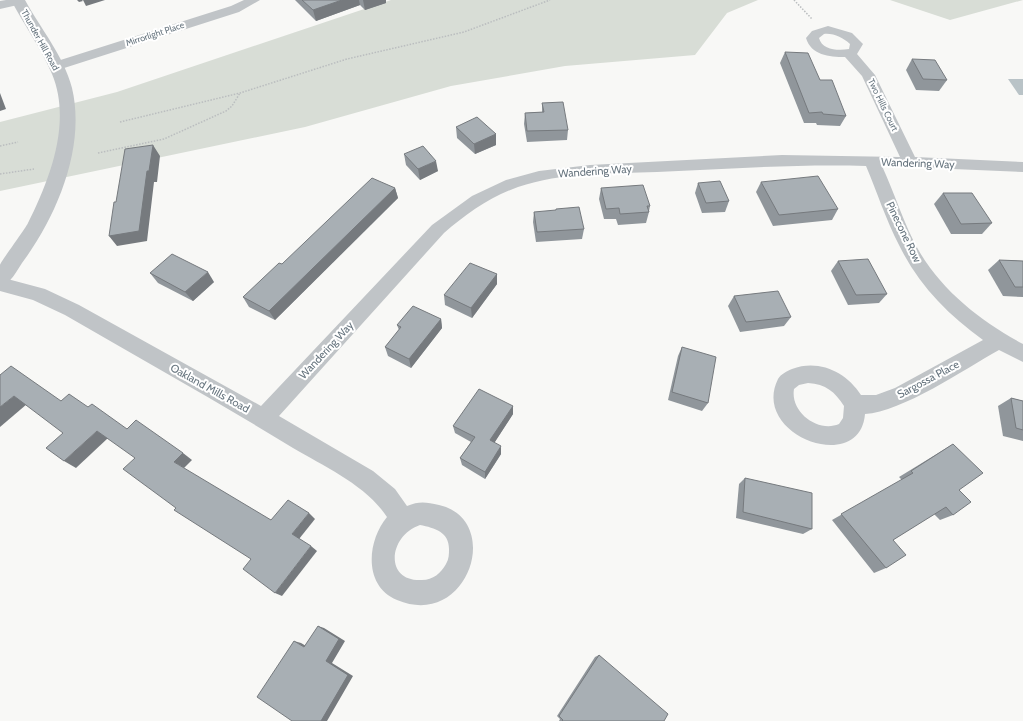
<svg xmlns="http://www.w3.org/2000/svg" width="1023" height="721" viewBox="0 0 1023 721" font-family="Cabin,sans-serif">
  <style>
    .green { fill: #d8ddd6 }
    .water { fill: #b9c3c7 }
    .lines { fill: none; stroke-linecap: round; stroke-linejoin: round }
    .path { stroke: #babdbf; stroke-width: 1.5; stroke-dasharray: 1.5 1.5; stroke-linecap: butt }
    .minor { fill: #c0c4c7; fill-rule: evenodd }
    .tertiary { fill: #c0c4c7; fill-rule: evenodd }
    .wall { fill: #90969b }
    .shaded-wall { fill: #767a7e }
    .building { fill: #a8afb4; stroke: #767a7e }
    .labels { text-anchor: middle; stroke-width: 4; stroke-linejoin: round; paint-order: stroke }
    .far-street-label { font-size: 9px; fill: #66747e; stroke: #fff }
    .street-label { font-size: 11px; fill: #66747e; stroke: #fff }
  </style>
  <rect width="100%" height="100%" fill="#f8f8f6"/>
  <!-- green -->
  <g class="green">
    <polygon points="391,0 758,0 727,13 695,55 565,66 451,86 305,127 0,191 0,122 117,92"/>
    <polygon points="890,0 1023,0 950,20"/>
  </g>
  <!-- water -->
  <polygon class="water" points="1008,79 1023,79 1023,95 1019,95"/>
  <g class="lines">
    <!-- path -->
    <g class="path">
      <polyline points="794,0 812,19"/>
      <polyline points="120,122 240,93 347,59 464,32 550,0"/>
      <polyline points="0,146 18,142"/>
      <polyline points="98,153 164,139 226,111 232,106 240,93"/>
      <polyline points="0,174 34,169"/>
    </g>
    <!-- minor -->
    <g class="minor">
      <polygon points="6,0 23,0 24,1 22,4 0,9 0,1"/>
      <polygon points="244,0 260,0 239,12 61,69 51,69 49,66 51,63 231,6"/>
      <path d="M828,26L852,33L863,44L857,54L875,75L915,157L1023,162V172L882,166C895,194 904,225 919,251C943,292 982,322 1023,344V362L999,350C965,369 902,412 865,414C860,476 750,435 778,379C781,374 787,371 792,369C819,359 846,372 861,395H876L895,388L983,340C947,314 918,284 899,245C886,220 877,192 866,166C796,164 727,169 657,172C611,174 562,172 518,187C490,197 466,214 444,233L279,416L373,471L395,489L407,506C419,501 426,502 439,505C504,520 468,630 397,600C363,586 367,541 387,517C366,485 325,467 293,448C218,402 141,359 65,315L33,300L0,291V277L45,289L79,305L261,406L432,225L472,196L506,180L539,171L590,165L782,155L900,157L862,76L845,57C829,57 811,55 806,38L812,31ZM824,34C834,33 843,38 850,44L849,49C838,51 822,50 819,38ZM808,383C826,384 835,392 844,406L843,418L839,424C818,433 790,412 794,389L799,385ZM420,525C435,528 449,532 449,549C449,554 449,559 446,564C441,573 433,580 422,580C384,582 388,536 420,525Z"/>
    </g>
    <!-- tertiary -->
    <path class="tertiary" d="M11,0H25C40,28 64,56 72,88C86,147 57,216 22,263C16,272 11,283 0,287C0,280 0,272 0,265C1,261 24,231 28,223C50,179 72,122 52,74C41,48 24,25 11,0Z"/>
  </g>
  <!-- wall -->
  <g class="wall">
    <polygon points="295,0 386,0 386,3 365,10 360,5 316,21"/>
    <polygon points="785,52 820,80 846,116 840,126 817,125 816,123 804,123 780,63"/>
    <polygon points="912,59 947,80 939,91 916,90 906,70"/>
    <polygon points="542,103 568,130 567,140 527,142 524,124 525,113 542,112"/>
    <polygon points="456,127 496,134 496,145 475,154 457,138"/>
    <polygon points="404,154 438,171 420,180 406,165"/>
    <polygon points="761,182 838,209 832,220 773,226 756,192"/>
    <polygon points="698,183 729,201 725,212 702,213 695,193"/>
    <polygon points="395,188 398,198 275,320 249,307 243,297 282,264"/>
    <polygon points="601,188 650,206 649,211 649,212 646,223 618,225 616,219 604,219 599,199"/>
    <polygon points="943,193 992,223 982,234 951,234 934,204"/>
    <polygon points="534,212 584,229 582,239 536,242 533,222"/>
    <polygon points="999,260 1023,261 1023,297 1003,296 988,270"/>
    <polygon points="838,261 887,294 879,303 848,305 831,271"/>
    <polygon points="150,273 214,282 193,301 158,283"/>
    <polygon points="497,274 497,284 472,318 445,305 444,295"/>
    <polygon points="734,296 791,317 784,326 740,332 728,306"/>
    <polygon points="441,319 442,328 411,368 388,356 385,347 399,330 397,325"/>
    <polygon points="682,347 708,403 702,411 668,400 678,356"/>
    <polygon points="1011,398 1023,401 1023,441 1003,436 998,406"/>
    <polygon points="513,406 513,414 494,443 501,454 485,479 462,465 460,458 471,442 455,433 453,426"/>
    <polygon points="953,444 959,490 953,515 940,520 934,514 893,540 886,568 874,573 832,520 902,480 899,477"/>
    <polygon points="745,478 812,529 803,534 736,518 739,484"/>
    <polygon points="599,655 664,721 559,721 560,719 557,716 595,657"/>
  </g>
  <!-- shaded-wall -->
  <g class="shaded-wall">
    <polygon points="77,0 82,0 83,1 79,2"/>
    <polygon points="83,0 105,0 86,6"/>
    <polygon points="342,0 359,0 360,5 316,21 313,10"/>
    <polygon points="363,0 386,0 386,3 365,10"/>
    <polygon points="0,93 6,109 0,111"/>
    <polygon points="496,134 496,145 475,154 474,144"/>
    <polygon points="153,145 160,156 157,182 154,182 147,241 117,246 109,236 147,171"/>
    <polygon points="436,161 438,171 420,180 418,169"/>
    <polygon points="395,188 398,198 275,320 269,311"/>
    <polygon points="208,272 214,282 193,301 185,292"/>
    <polygon points="497,274 497,284 472,318 471,308"/>
    <polygon points="441,319 442,328 411,368 409,359"/>
    <polygon points="14,396 27,404 0,427 0,407"/>
    <polygon points="513,406 513,414 491,448 490,440"/>
    <polygon points="97,431 108,438 76,468 64,461"/>
    <polygon points="501,446 501,454 485,479 485,472"/>
    <polygon points="183,453 192,460 184,468 174,462"/>
    <polygon points="309,513 315,519 299,539 292,534"/>
    <polygon points="311,546 317,551 282,596 275,593"/>
    <polygon points="318,626 324,628 345,641 332,663 353,676 327,721 321,721 326,661"/>
    <polygon points="294,641 301,643 311,649 304,647"/>
  </g>
  <!-- building -->
  <g class="building">
    <polygon points="302,0 342,0 313,10"/>
    <polygon points="785,52 808,53 820,80 832,80 846,116 823,114 822,112 809,113"/>
    <polygon points="912,59 935,60 947,80 923,79"/>
    <polygon points="563,102 568,130 527,131 525,113 544,112 542,103"/>
    <polygon points="477,117 496,134 474,144 456,127"/>
    <polygon points="153,145 149,171 147,171 139,231 109,236 114,202 116,202 125,149"/>
    <polygon points="423,146 436,161 418,169 404,154"/>
    <polygon points="818,176 838,209 779,215 761,182"/>
    <polygon points="372,178 395,188 269,311 243,297 279,263 282,264"/>
    <polygon points="720,181 729,201 706,203 698,183"/>
    <polygon points="643,185 650,206 647,206 649,212 620,214 619,208 606,209 601,188"/>
    <polygon points="943,193 972,193 992,223 961,224"/>
    <polygon points="579,207 584,229 537,232 534,212 556,210 556,209"/>
    <polygon points="172,254 208,272 185,292 150,273"/>
    <polygon points="868,259 887,294 856,295 838,261"/>
    <polygon points="999,260 1023,261 1023,287 1015,287"/>
    <polygon points="470,263 497,274 471,308 444,295"/>
    <polygon points="778,291 791,317 746,322 734,296"/>
    <polygon points="413,306 441,319 409,359 385,347 401,327 397,325"/>
    <polygon points="682,347 716,357 708,403 672,392"/>
    <polygon points="11,366 61,401 69,394 88,407 92,404 127,429 136,420 183,453 174,462 271,520 288,500 309,513 292,534 311,546 275,593 243,569 251,559 174,510 176,508 123,469 135,458 97,431 64,461 46,448 63,433 14,396 0,407 0,375"/>
    <polygon points="479,389 513,406 490,440 501,446 485,472 460,458 475,437 453,426"/>
    <polygon points="1011,398 1023,401 1023,430 1016,428"/>
    <polygon points="953,444 983,473 959,490 971,502 953,515 946,507 893,540 906,555 886,568 841,514 913,473 911,471"/>
    <polygon points="745,478 812,493 812,529 743,512"/>
    <polygon points="318,626 339,639 326,661 348,675 321,721 292,721 257,697 294,641 304,647"/>
    <polygon points="599,655 668,714 664,721 562,721 563,720 559,716"/>
  </g>
  <g class="labels">
    <!-- far-street labels -->
    <g class="far-street-label">
      <text transform="translate(155 34) rotate(-18)" y="3">Mirrorlight Place</text>
      <text transform="translate(40 40) rotate(61)" y="3">Thunder Hill Road</text>
      <text transform="translate(883 105) rotate(64)" y="3">Two Hills Court</text>
    </g>
    <!-- street labels -->
    <g class="street-label">
      <text transform="translate(918 163) rotate(2)" y="4">Wandering Way</text>
      <text transform="translate(595 171) rotate(-4)" y="4">Wandering Way</text>
      <text transform="translate(904 232) rotate(64)" y="4">Pinecone Row</text>
      <text transform="translate(326 350) rotate(-47)" y="4">Wandering Way</text>
      <text transform="translate(928 379) rotate(-28)" y="4">Sargossa Place</text>
      <text transform="translate(210 388) rotate(29)" y="4">Oakland Mills Road</text>
    </g>
  </g>
</svg>
